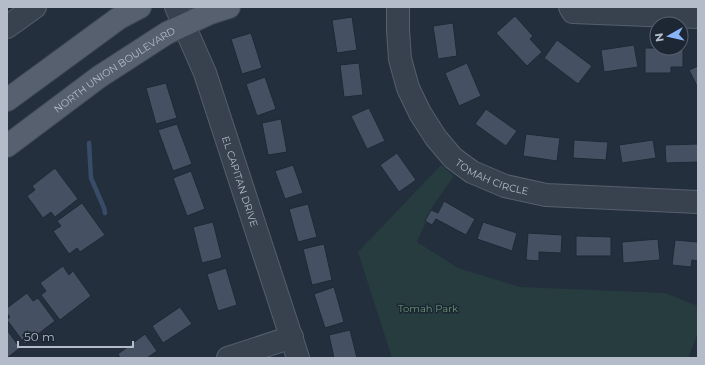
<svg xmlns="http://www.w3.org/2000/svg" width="705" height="365" viewBox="0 0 705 365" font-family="Montserrat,sans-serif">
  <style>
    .green { fill: #263c3f }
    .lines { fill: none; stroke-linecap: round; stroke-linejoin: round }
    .stream { stroke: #394c67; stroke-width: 4.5 }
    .building { fill: #455162; stroke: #1f2835 }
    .minor-casing { stroke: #565f6c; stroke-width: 24 }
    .major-casing { stroke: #414a57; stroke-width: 24 }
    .minor { stroke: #38414e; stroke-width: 22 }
    .major { stroke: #56606e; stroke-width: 22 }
    .labels { text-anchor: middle; stroke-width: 3; stroke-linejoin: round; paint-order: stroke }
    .street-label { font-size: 10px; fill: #b4bcc9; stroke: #1d2633 }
    .park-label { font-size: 10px; fill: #6b9a76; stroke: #1d2633 }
  </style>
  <rect width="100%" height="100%" fill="#242f3e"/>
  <!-- green -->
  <polygon class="green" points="441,165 454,176 432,207 417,242 458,268 520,287 665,293 698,306 698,333 688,358 392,358 358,252"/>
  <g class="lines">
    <!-- stream -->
    <polyline class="stream" points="89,143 91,178 104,208 105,213"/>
  </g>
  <!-- building -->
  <g class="building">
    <polygon points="515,16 533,36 530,39 542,52 527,66 496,33"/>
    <polygon points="352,17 357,50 337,53 332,20"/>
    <polygon points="453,23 457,56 438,59 433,26"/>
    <polygon points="251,33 262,68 242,74 231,39"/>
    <polygon points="557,40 592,66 578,84 544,58"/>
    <polygon points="634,45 638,67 604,72 601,50"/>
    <polygon points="645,48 683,48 683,67 671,67 671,73 645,73"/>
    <polygon points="359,63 363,95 344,97 340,65"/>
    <polygon points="467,63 481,96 459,106 445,73"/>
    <polygon points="698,66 698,88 689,70"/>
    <polygon points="265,77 276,109 257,116 246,84"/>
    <polygon points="166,83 177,118 156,124 146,88"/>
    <polygon points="369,108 385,141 367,149 351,116"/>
    <polygon points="486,109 517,131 506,146 475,124"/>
    <polygon points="281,119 287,152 268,155 262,123"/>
    <polygon points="177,124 192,164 173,171 158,130"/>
    <polygon points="526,134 560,138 557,161 523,156"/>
    <polygon points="574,140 608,142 606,160 573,158"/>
    <polygon points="653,140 656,158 622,163 619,145"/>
    <polygon points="698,144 698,162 666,163 665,145"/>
    <polygon points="397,153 416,180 399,192 380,165"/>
    <polygon points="293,165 303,193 285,199 275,171"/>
    <polygon points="55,168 78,199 55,217 51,212 43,218 27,196 35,190 32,186"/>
    <polygon points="191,171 205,209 187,216 173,178"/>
    <polygon points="444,201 475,219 466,235 436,219 432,225 425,221 431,210 438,213"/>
    <polygon points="82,203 105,235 80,252 77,248 69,254 53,231 61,226 57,221"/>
    <polygon points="308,204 317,237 298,242 289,209"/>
    <polygon points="213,222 222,258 202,263 193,227"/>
    <polygon points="483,222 517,233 512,251 477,239"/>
    <polygon points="528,233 562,235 561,253 539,252 539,261 526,260"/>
    <polygon points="576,236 611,237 611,256 576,256"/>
    <polygon points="658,239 660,260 623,263 622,242"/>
    <polygon points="675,240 698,242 698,261 692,260 691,267 672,265"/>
    <polygon points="324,244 332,280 312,285 303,249"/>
    <polygon points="63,266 69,275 73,271 91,296 60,320 41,295 46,291 40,283"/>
    <polygon points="226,268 237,305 218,311 207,274"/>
    <polygon points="334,287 344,322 325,328 314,294"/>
    <polygon points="27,293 33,301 38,298 55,321 25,344 7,320 10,317 7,313 7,308"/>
    <polygon points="180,307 192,324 163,343 152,326"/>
    <polygon points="7,330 20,348 7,358"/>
    <polygon points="350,330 357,358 334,358 329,335"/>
    <polygon points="145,334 157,351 147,358 120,358 118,354"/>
  </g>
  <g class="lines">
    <defs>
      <g id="minor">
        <path id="s1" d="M176,7L205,73L298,358"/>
        <path id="s2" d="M398,7V30L400,59L408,88L420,113L436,138L453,158L472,172L505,186L546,195L698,202"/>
        <polyline points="570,7 573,12 698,17"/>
        <polyline points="7,27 35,7"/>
        <polyline points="228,358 292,337"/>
      </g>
      <g id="major">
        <polyline points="7,100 119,18 140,7"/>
        <path id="s3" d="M7,146L99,77L167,33L210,13L229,7"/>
      </g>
    </defs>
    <!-- minor casing -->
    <use href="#minor" class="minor-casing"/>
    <!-- major casing -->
    <use href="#major" class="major-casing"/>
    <!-- minor -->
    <use href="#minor" class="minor"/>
    <!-- major -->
    <use href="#major" class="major"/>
  </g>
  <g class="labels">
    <!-- street labels -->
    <g class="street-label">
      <text dy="4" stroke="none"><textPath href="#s3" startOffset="132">NORTH UNION BOULEVARD</textPath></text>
      <text dy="4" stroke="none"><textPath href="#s2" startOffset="210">TOMAH CIRCLE</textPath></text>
      <text dy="4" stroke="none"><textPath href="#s1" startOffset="186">EL CAPITAN DRIVE</textPath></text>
    </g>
    <!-- park labels -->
    <g class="park-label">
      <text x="428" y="312">Tomah Park</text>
    </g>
  </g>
  <!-- border -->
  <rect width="705" height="365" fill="none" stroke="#b4bcc9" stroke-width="16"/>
  <!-- north arrow -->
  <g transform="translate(669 36) rotate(262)"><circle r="19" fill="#1d2633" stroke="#59626f"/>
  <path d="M0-3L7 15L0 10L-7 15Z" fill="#8ab4f8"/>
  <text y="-6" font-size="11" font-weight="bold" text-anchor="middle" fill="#b4bcc9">N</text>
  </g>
  <!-- scale -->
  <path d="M18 341v6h115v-6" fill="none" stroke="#b4bcc9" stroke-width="2"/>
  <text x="24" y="341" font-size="12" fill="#b4bcc9" stroke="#1d2633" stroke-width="3" paint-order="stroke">50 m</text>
</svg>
